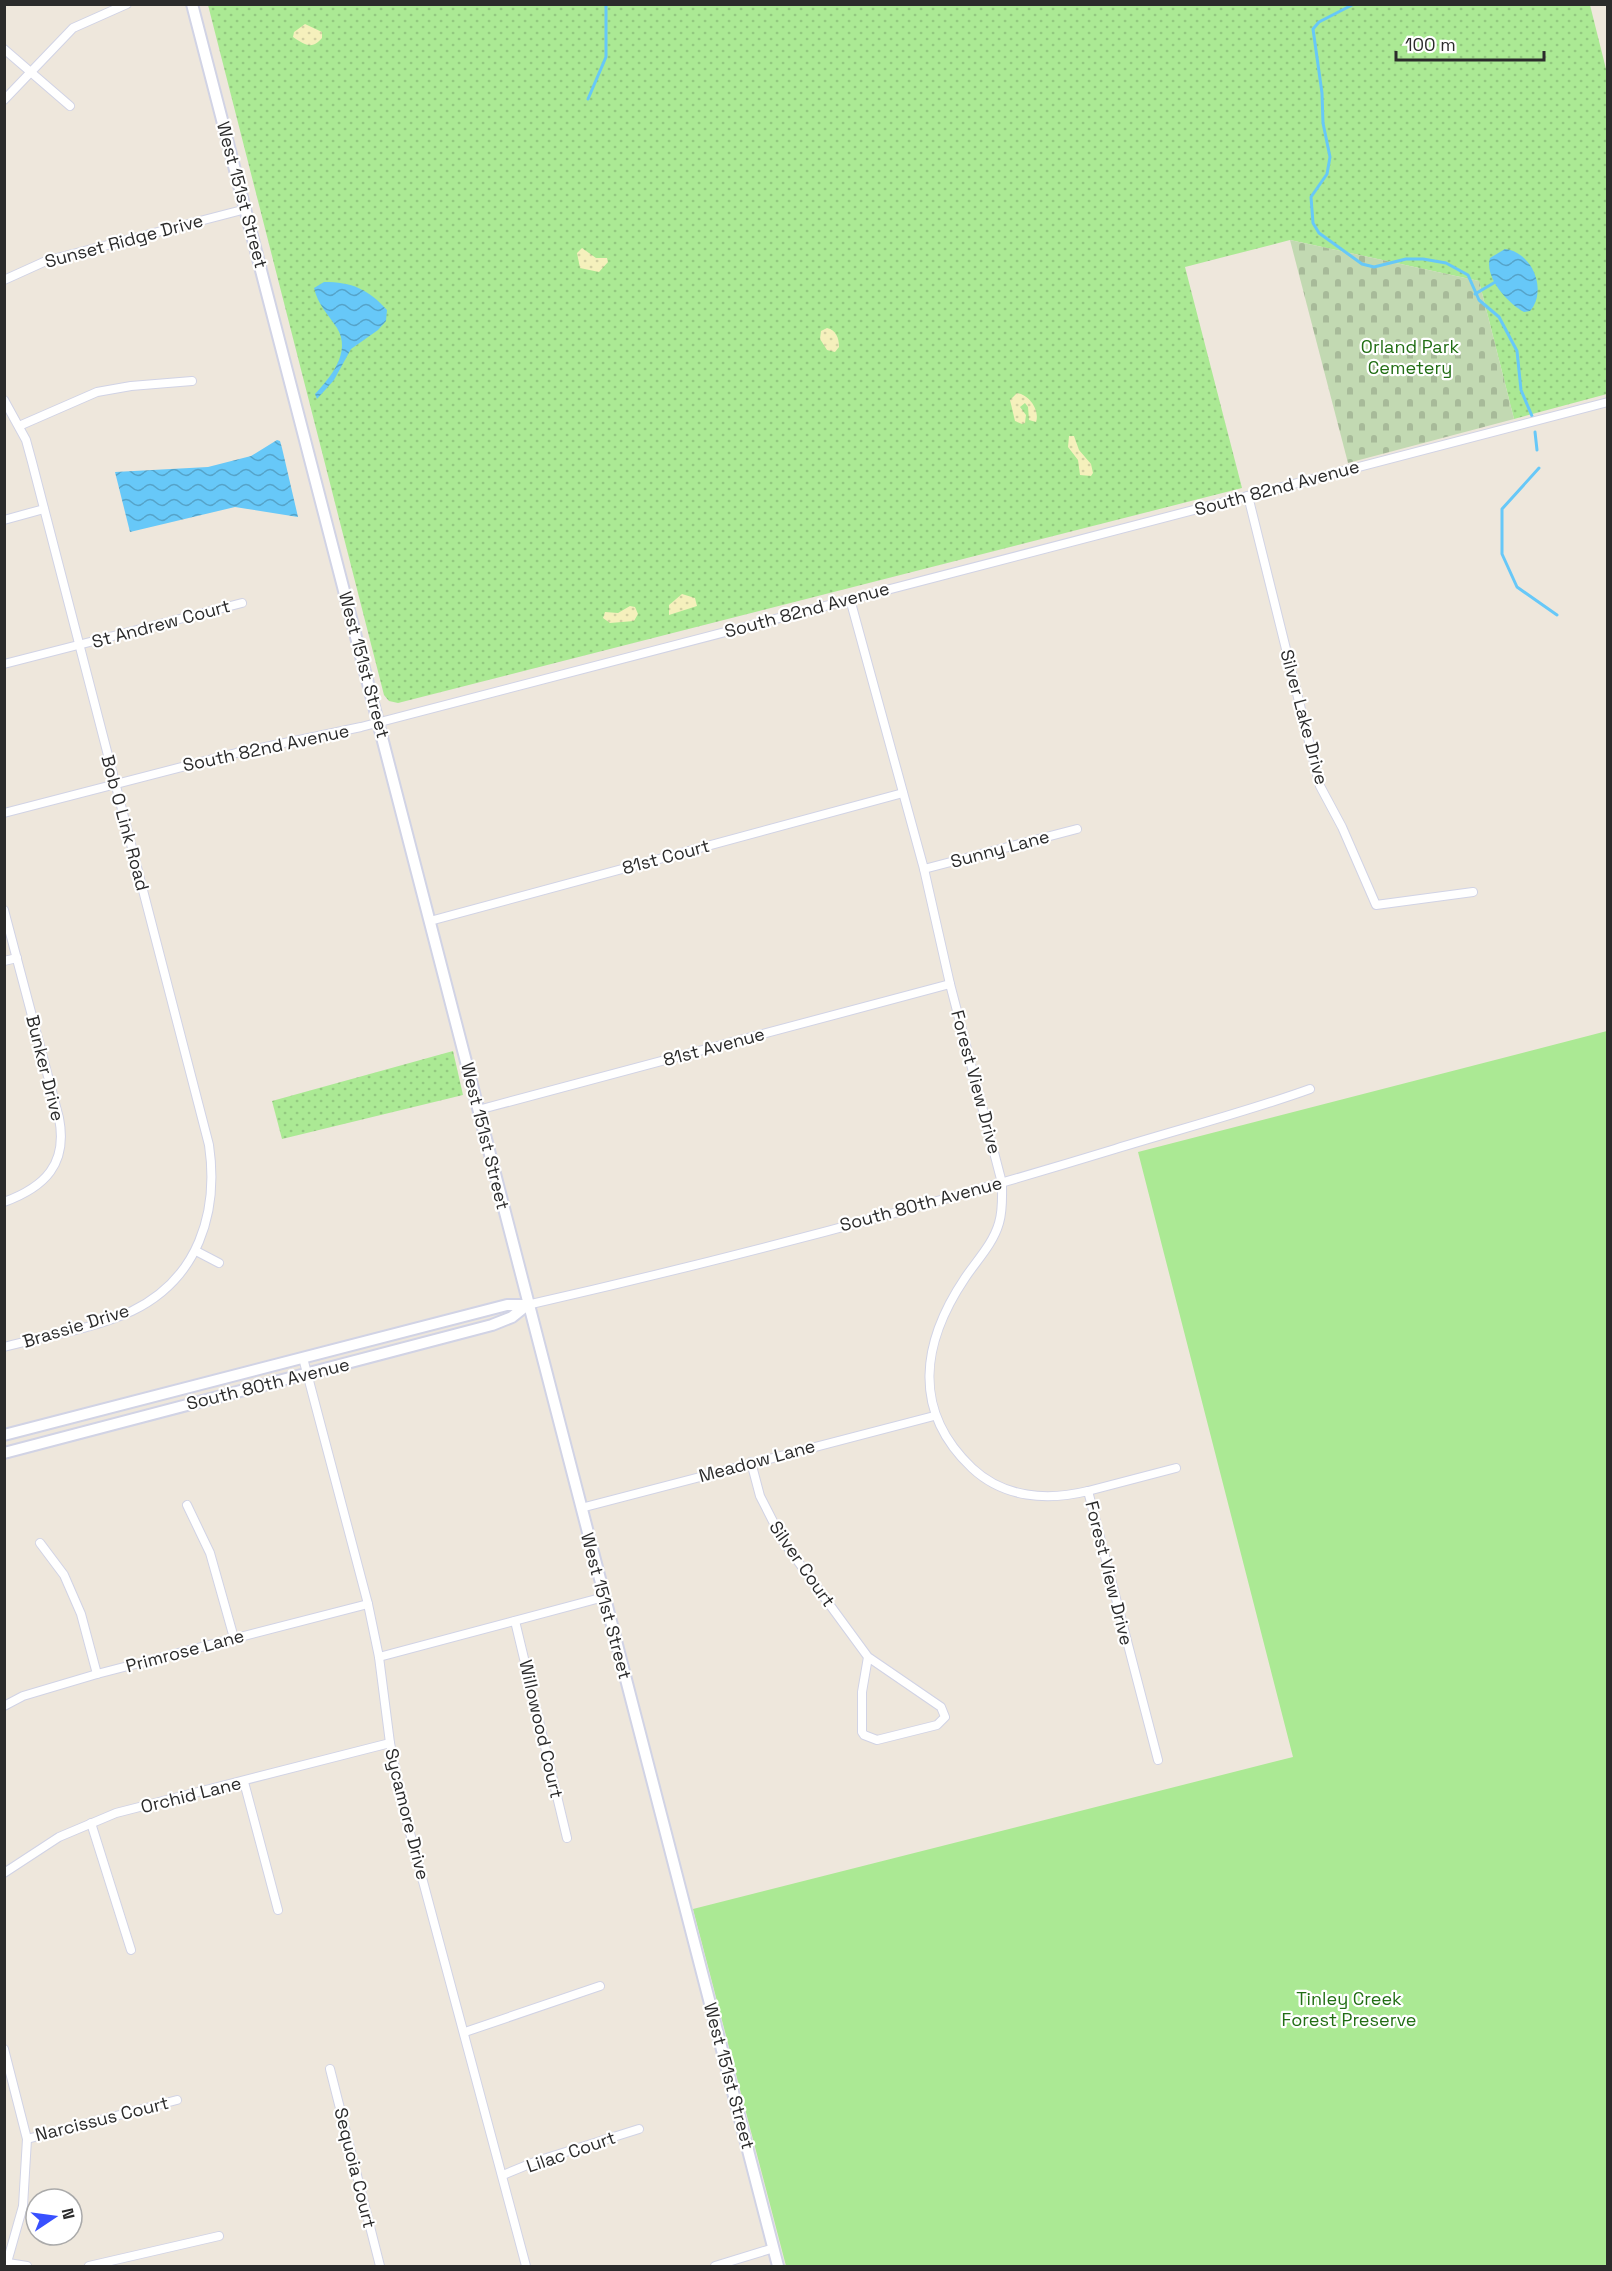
<svg xmlns="http://www.w3.org/2000/svg" width="1612" height="2271" viewBox="0 0 1612 2271" font-family="'Space Grotesk',sans-serif">
  <style>
    .grass { fill: url(#grass-dots) }
    .sand { fill: url(#sand-dots) }
    .cemetery { fill: url(#cemetery-stones) }
    .park { fill: #abe994 }
    .water { fill: url(#water-waves) }
    .lines { fill: none; stroke-linecap: round; stroke-linejoin: round }
    .stream { stroke: #67c8f8; stroke-width: 3 }
    .street-casing { stroke: #d1d3e5; stroke-width: 10 }
    .secondary-casing { stroke: #d1d3e5; stroke-width: 14 }
    .street { stroke: #fff; stroke-width: 8 }
    .secondary { stroke: #fff; stroke-width: 10 }
    .labels { text-anchor: middle; stroke-width: 4.5; stroke-linejoin: round; paint-order: stroke }
    .street-label { font-size: 18px; fill: #2b2b2b; stroke: #fff }
    .park-label { font-size: 18px; fill: #216e14; stroke: #fff }
  </style>
  <defs>
    <pattern id="grass-dots" width="8" height="8" patternUnits="userSpaceOnUse" patternTransform="scale(1.5)"><rect width="8" height="8" fill="#abe994"/><path d="M2 2h.1M6 6h.1" fill="none" stroke="#93c880" stroke-width="1.8" stroke-linecap="round"/></pattern>
    <pattern id="sand-dots" width="8" height="8" patternUnits="userSpaceOnUse" patternTransform="scale(1.5)"><rect width="8" height="8" fill="#f5f0bc"/><path d="M2 2h.1M6 6h.1" fill="none" stroke="#d2cea2" stroke-width="1.8" stroke-linecap="round"/></pattern>
    <pattern id="cemetery-stones" width="16" height="16" patternUnits="userSpaceOnUse" patternTransform="scale(1.5)"><rect width="16" height="16" fill="#c2d9b2"/><path d="M2 7V4a2 2 0 0 1 4 0v3zM10 15v-3a2 2 0 0 1 4 0v3z" fill="#a7ba99"/></pattern>
    <pattern id="water-waves" width="16" height="10" patternUnits="userSpaceOnUse" patternTransform="scale(1.5)"><rect width="16" height="10" fill="#67c8f8"/><path d="M0 5q4-4 8 0t8 0" fill="none" stroke="#55a3c9"/></pattern>
  </defs>
  <rect width="100%" height="100%" fill="#eee7dc"/>
  <!-- grass -->
  <g class="grass">
    <polygon points="208,5 1590,5 1608,77 1607,394 1514,419 1479,281 1290,240 1185,267 1242,488 398,703 389,701 384,695"/>
    <polygon points="453,1051 463,1095 282,1139 272,1101"/>
  </g>
  <!-- sand -->
  <g class="sand">
    <path d="M305,24L322,32V38C312,50 305,45 293,37L294,32Z"/>
    <polygon points="582,248 596,258 607,258 608,262 599,272 580,268 577,253"/>
    <path d="M827,328C836,330 839,338 839,347L835,352L827,350L820,339L821,331Z"/>
    <path d="M1017,393C1030,395 1040,411 1036,422L1029,420L1028,407L1025,403L1020,407L1026,415L1025,423L1022,424L1015,421L1010,400Z"/>
    <polygon points="1069,436 1074,436 1079,450 1091,464 1093,473 1091,476 1080,475 1078,460 1068,447"/>
    <polygon points="682,594 695,598 697,606 669,615 669,605"/>
    <polygon points="630,606 635,607 638,614 634,621 610,623 603,618 605,612 618,613"/>
  </g>
  <!-- cemetery -->
  <polygon class="cemetery" points="1290,240 1479,281 1514,419 1348,463"/>
  <!-- park -->
  <polygon class="park" points="1607,1031 1607,2266 786,2266 693,1909 1293,1757 1138,1152"/>
  <!-- water -->
  <g class="water">
    <path d="M1505,249C1532,252 1548,290 1530,311L1524,312C1508,304 1484,277 1490,258Z"/>
    <path d="M324,282C352,282 368,289 387,310L386,321L378,330L351,349L334,380L317,399L315,394C330,378 352,352 337,328C328,314 318,305 314,288Z"/>
    <polygon points="277,440 280,441 282,448 298,517 235,507 130,532 115,472 208,467 251,456"/>
  </g>
  <g class="lines">
    <!-- stream -->
    <g class="stream">
      <polyline points="1354,4 1319,22 1313,29 1322,93 1323,123 1330,157 1327,174 1311,197 1313,223 1319,233 1362,264 1374,267 1406,259 1423,259 1446,263 1468,275 1479,300 1499,317 1517,351 1521,390 1532,416"/>
      <polyline points="588,99 606,57 606,4"/>
      <polyline points="1475,294 1497,281"/>
      <polyline points="1535,432 1537,450"/>
      <polyline points="1539,468 1502,509 1502,554 1517,587 1557,615"/>
    </g>
    <defs>
      <g id="street">
        <polyline points="4,49 70,106"/>
        <polyline points="4,100 73,28 127,4"/>
        <polyline points="4,280 46,261 246,209"/>
        <path d="M4,400L26,440L32,462L209,1145C219,1213 198,1279 132,1311C93,1329 46,1336 4,1347"/>
        <polyline points="19,426 97,392 131,386 192,381"/>
        <polyline points="1248,496 1320,786 1342,827 1376,905 1473,892"/>
        <polyline points="4,520 44,509"/>
        <path d="M850,599L924,869L950,984L1002,1183C1002,1197 1003,1210 999,1223C993,1244 977,1260 965,1278C922,1342 911,1410 972,1468C1004,1498 1047,1501 1088,1491L1158,1760"/>
        <polyline points="4,664 242,603"/>
        <polyline points="4,813 236,753 361,727 1608,402"/>
        <polyline points="924,869 1077,829"/>
        <path d="M4,910L59,1118C68,1164 45,1187 4,1202"/>
        <polyline points="430,921 903,793"/>
        <polyline points="4,961 17,958"/>
        <polyline points="478,1110 950,984"/>
        <polyline points="196,1251 219,1263"/>
        <path d="M527,1305C725,1260 922,1208 1115,1149C1180,1129 1246,1112 1310,1089"/>
        <polyline points="303,1358 368,1604 379,1657 390,1743 402,1803 526,2266"/>
        <polyline points="751,1462 760,1496 783,1541 868,1657 862,1692 862,1732 864,1735 877,1740 937,1725 945,1717 941,1707 868,1657"/>
        <polyline points="1088,1491 1176,1468"/>
        <polyline points="187,1505 210,1553 234,1638"/>
        <polyline points="581,1508 934,1416"/>
        <polyline points="40,1543 64,1575 81,1614 97,1674"/>
        <polyline points="515,1621 567,1838"/>
        <polyline points="379,1657 604,1597"/>
        <polyline points="4,1706 23,1696 97,1674 368,1604"/>
        <polyline points="244,1782 278,1910"/>
        <polyline points="91,1823 131,1950"/>
        <polyline points="4,1873 59,1837 116,1813 390,1743"/>
        <polyline points="465,2032 600,1986"/>
        <polyline points="4,2049 27,2139 23,2206 6,2266"/>
        <polyline points="330,2069 380,2266"/>
        <polyline points="27,2139 177,2100"/>
        <polyline points="503,2175 537,2161 639,2129"/>
        <polyline points="8,2263 27,2266"/>
        <polyline points="89,2266 219,2236"/>
        <polyline points="715,2266 774,2248"/>
      </g>
      <g id="secondary">
        <polyline points="192,4 778,2266"/>
        <polyline points="4,1435 507,1305 527,1305"/>
        <polyline points="4,1453 492,1325 512,1317 527,1305"/>
      </g>
    </defs>
    <!-- street casing -->
    <use href="#street" class="street-casing"/>
    <!-- secondary casing -->
    <use href="#secondary" class="secondary-casing"/>
    <!-- street -->
    <use href="#street" class="street"/>
    <!-- secondary -->
    <use href="#secondary" class="secondary"/>
  </g>
  <g class="labels">
    <!-- street labels -->
    <g class="street-label">
      <text transform="translate(242 195) rotate(75)" y="6">West 151st Street</text>
      <text transform="translate(124 241) rotate(-15)" y="6">Sunset Ridge Drive</text>
      <text transform="translate(1277 488) rotate(-15)" y="6">South 82nd Avenue</text>
      <text transform="translate(807 610) rotate(-15)" y="6">South 82nd Avenue</text>
      <text transform="translate(161 624) rotate(-15)" y="6">St Andrew Court</text>
      <text transform="translate(364 665) rotate(75)" y="6">West 151st Street</text>
      <text transform="translate(1304 717) rotate(75)" y="6">Silver Lake Drive</text>
      <text transform="translate(266 748) rotate(-12)" y="6">South 82nd Avenue</text>
      <text transform="translate(125 823) rotate(75)" y="6">Bob O Link Road</text>
      <text transform="translate(1000 849) rotate(-15)" y="6">Sunny Lane</text>
      <text transform="translate(666 857) rotate(-15)" y="6">81st Court</text>
      <text transform="translate(714 1047) rotate(-15)" y="6">81st Avenue</text>
      <text transform="translate(45 1068) rotate(76)" y="6">Bunker Drive</text>
      <text transform="translate(976 1082) rotate(75)" y="6">Forest View Drive</text>
      <text transform="translate(485 1136) rotate(76)" y="6">West 151st Street</text>
      <text transform="translate(921 1204) rotate(-15)" y="6">South 80th Avenue</text>
      <text transform="translate(76 1326) rotate(-17)" y="6">Brassie Drive</text>
      <text transform="translate(268 1384) rotate(-14)" y="6">South 80th Avenue</text>
      <text transform="translate(757 1461) rotate(-15)" y="6">Meadow Lane</text>
      <text transform="translate(802 1564) rotate(55)" y="6">Silver Court</text>
      <text transform="translate(1109 1573) rotate(76)" y="6">Forest View Drive</text>
      <text transform="translate(606 1606) rotate(75)" y="6">West 151st Street</text>
      <text transform="translate(185 1651) rotate(-15)" y="6">Primrose Lane</text>
      <text transform="translate(541 1729) rotate(77)" y="6">Willowood Court</text>
      <text transform="translate(191 1795) rotate(-14)" y="6">Orchid Lane</text>
      <text transform="translate(407 1814) rotate(76)" y="6">Sycamore Drive</text>
      <text transform="translate(729 2076) rotate(75)" y="6">West 151st Street</text>
      <text transform="translate(102 2119) rotate(-14)" y="6">Narcissus Court</text>
      <text transform="translate(571 2152) rotate(-19)" y="6">Lilac Court</text>
      <text transform="translate(355 2168) rotate(76)" y="6">Sequoia Court</text>
    </g>
    <!-- park labels -->
    <g class="park-label">
      <text x="1410" y="353">Orland Park<tspan x="1410" dy="21">Cemetery</tspan></text>
      <text x="1349" y="2005">Tinley Creek<tspan x="1349" dy="21">Forest Preserve</tspan></text>
    </g>
  </g>
  <!-- border -->
  <rect width="1612" height="2271" fill="none" stroke="#2b2b2b" stroke-width="12"/>
  <!-- north arrow -->
  <g transform="translate(54 2217) rotate(77)"><circle r="28" fill="#ffffff" stroke="#aaaaaa" stroke-width="1.5"/>
  <path d="M0-4.5L10 22L0 15L-10 22Z" fill="#3850ff"/>
  <text y="-9" font-size="16" font-weight="bold" text-anchor="middle" fill="#2b2b2b">N</text>
  </g>
  <!-- scale -->
  <path d="M1396 51v9h148v-9" fill="none" stroke="#2b2b2b" stroke-width="3"/>
  <text x="1405" y="51" font-size="18" fill="#2b2b2b" stroke="#ffffff" stroke-width="4.5" paint-order="stroke">100 m</text>
</svg>
